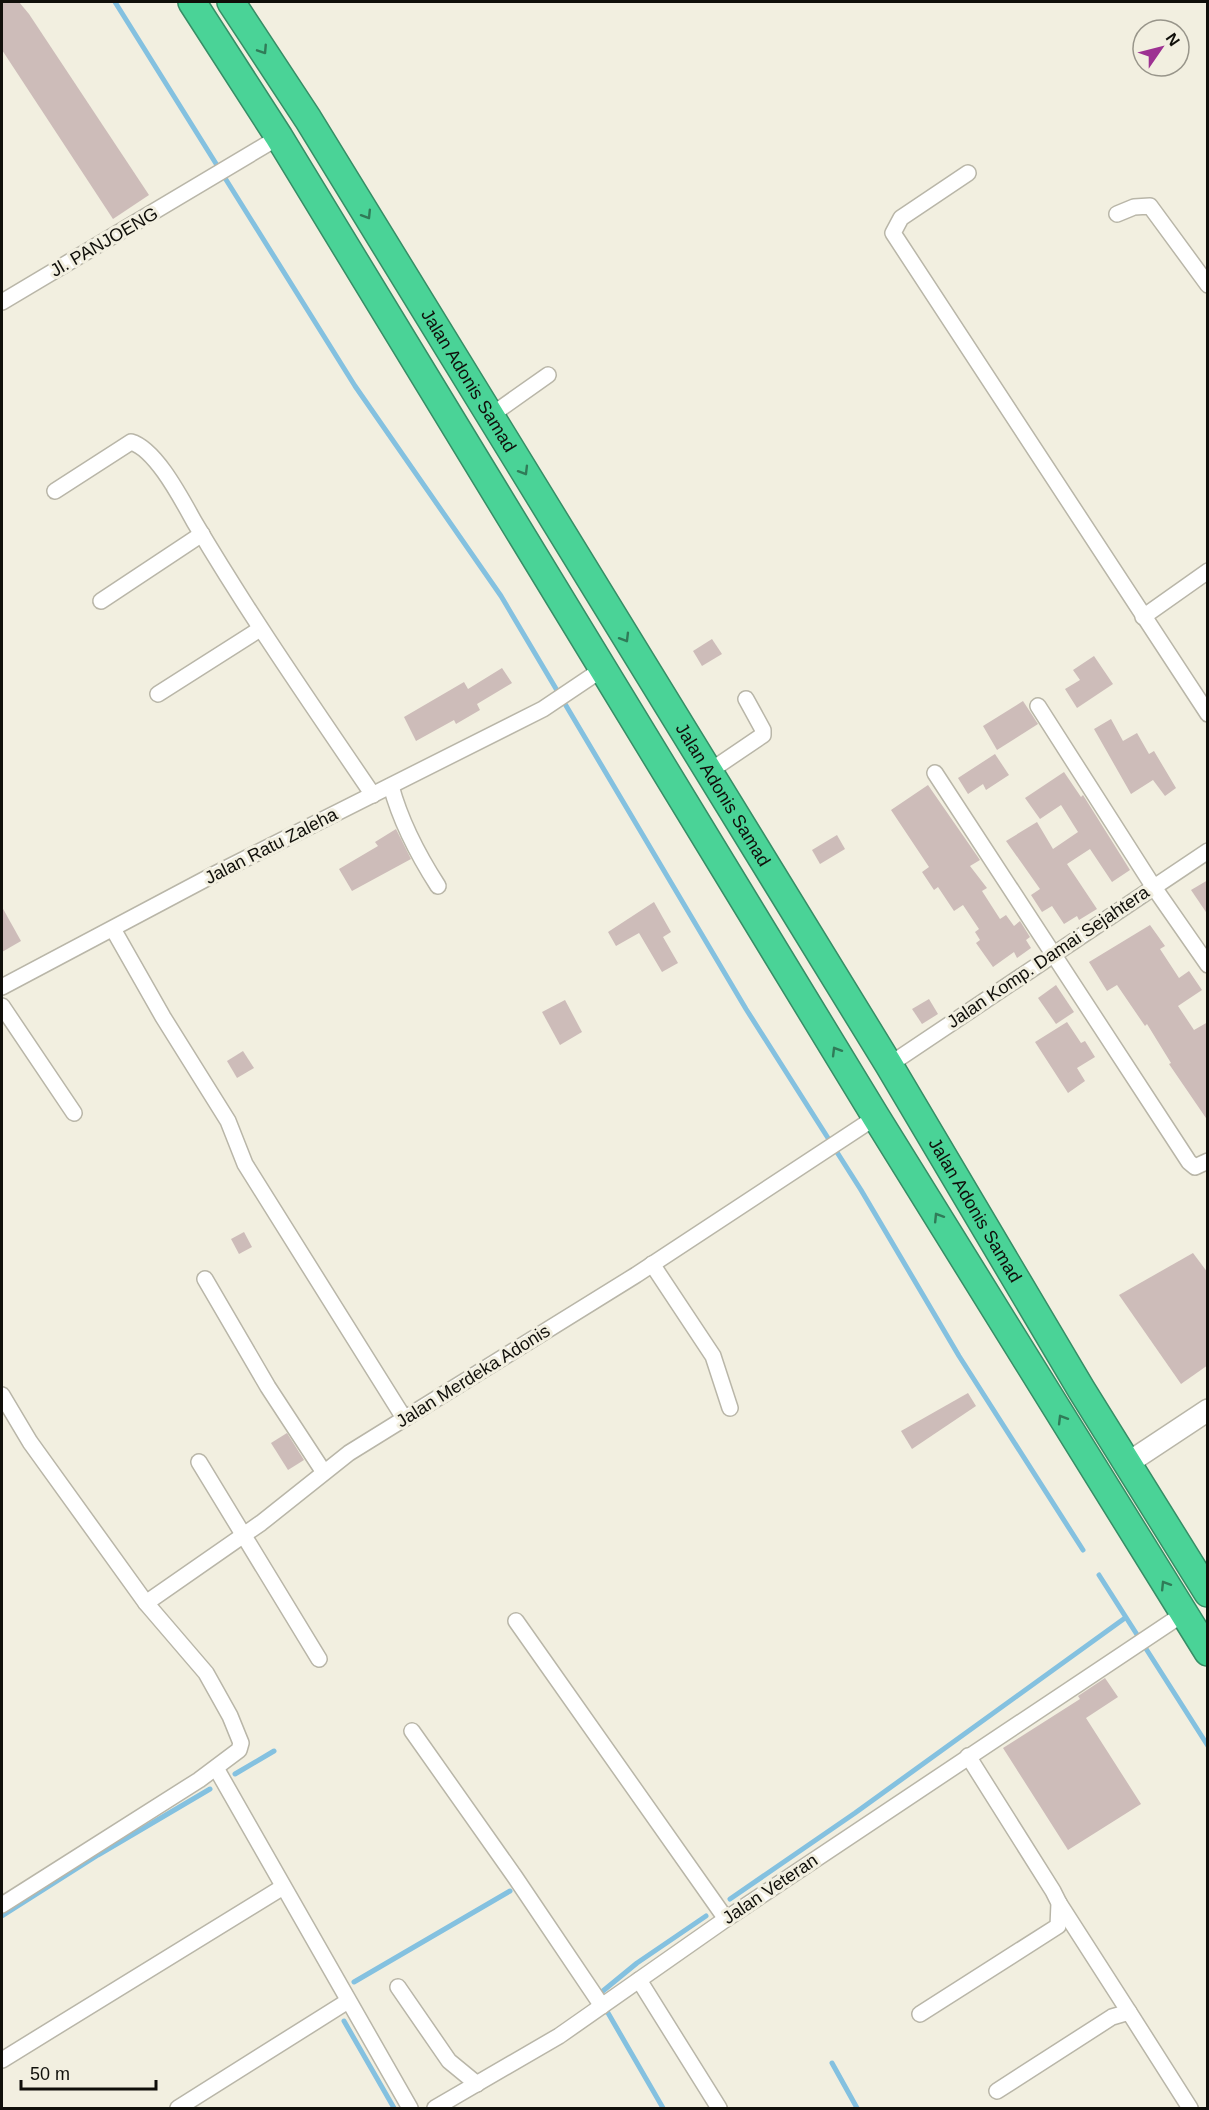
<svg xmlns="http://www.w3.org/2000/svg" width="1209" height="2110" viewBox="0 0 1209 2110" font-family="Helvetica,sans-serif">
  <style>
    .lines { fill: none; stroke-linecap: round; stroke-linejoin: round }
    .stream { stroke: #84c1e0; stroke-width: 5 }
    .building { fill: #cdbcb9 }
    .street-casing { stroke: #b9b6a8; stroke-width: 18 }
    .secondary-casing { stroke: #b9b6a8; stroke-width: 24 }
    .highway-casing { stroke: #368e66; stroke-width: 30 }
    .street { stroke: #fff; stroke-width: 15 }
    .secondary { stroke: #fff; stroke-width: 21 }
    .highway { stroke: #4ad397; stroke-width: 27 }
    .oneway { stroke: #307b58 }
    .labels { text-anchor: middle; stroke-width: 6; stroke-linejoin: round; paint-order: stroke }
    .street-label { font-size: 18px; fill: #100f0a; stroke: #f2efe0 }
  </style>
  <rect width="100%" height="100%" fill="#f2efe0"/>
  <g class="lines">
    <!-- stream -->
    <g class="stream">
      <polyline points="115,2 355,386 501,596 746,1009 861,1190 959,1356 1083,1550"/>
      <polyline points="1099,1575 1208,1746"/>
      <polyline points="235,1774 274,1751"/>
      <polyline points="730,1899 855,1813 1125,1618"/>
      <polyline points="2,1916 98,1855 210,1789"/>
      <polyline points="354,1982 510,1891"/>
      <polyline points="598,1995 637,1963 706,1916"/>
      <polyline points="604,2006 663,2108"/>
      <polyline points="344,2021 394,2108"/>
      <polyline points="832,2063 857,2108"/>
    </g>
  </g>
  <!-- building -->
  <g class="building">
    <polygon points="2,2 19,2 29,14 149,195 113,219 2,50"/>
    <polygon points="712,639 722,654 702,666 693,651"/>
    <polygon points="1094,656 1113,684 1077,708 1065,689 1080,680 1073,670"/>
    <polygon points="502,668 512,683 477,704 480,710 456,724 454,720 416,741 404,717 464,682 468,689"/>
    <polygon points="1023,701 1038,724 997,750 983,726"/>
    <polygon points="1111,719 1123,741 1137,733 1149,754 1154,751 1176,788 1165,796 1153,780 1131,794 1094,729"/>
    <polygon points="995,754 1009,775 986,790 983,784 968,794 958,778"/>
    <polygon points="1064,772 1081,797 1083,795 1130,870 1112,882 1090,849 1067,864 1097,909 1079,920 1077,916 1064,924 1052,906 1042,912 1031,895 1040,889 1006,841 1037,822 1053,849 1078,832 1061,805 1040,819 1025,798"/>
    <polygon points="928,785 980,860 970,866 987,888 982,891 1000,919 1006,915 1014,926 1020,921 1030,937 1026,940 1031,948 1017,958 1014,952 993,967 976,943 980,940 975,932 979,929 963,905 954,911 938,887 934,890 922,872 929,867 891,810"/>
    <polygon points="396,829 411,859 352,891 339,869 378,846 375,842"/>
    <polygon points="837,835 845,849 820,864 812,850"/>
    <polygon points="1208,880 1208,915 1191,890"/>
    <polygon points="654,902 671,932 663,937 678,963 662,972 639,933 616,946 608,932"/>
    <polygon points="2,907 21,941 2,952"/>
    <polygon points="1150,925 1165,946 1160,949 1179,978 1189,971 1202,990 1178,1006 1194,1030 1208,1022 1208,1121 1169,1064 1171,1063 1147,1024 1145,1026 1117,985 1107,991 1089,962"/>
    <polygon points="1056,985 1074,1012 1056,1024 1038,998"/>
    <polygon points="929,999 938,1014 922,1024 912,1009"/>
    <polygon points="565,1000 582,1032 560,1045 542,1012"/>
    <polygon points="1067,1022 1081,1043 1085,1041 1095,1057 1077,1068 1085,1081 1068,1093 1035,1042"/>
    <polygon points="243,1051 254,1068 237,1078 227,1061"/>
    <polygon points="244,1232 252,1247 239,1254 231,1239"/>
    <polygon points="1193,1253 1208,1273 1208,1365 1181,1384 1119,1295"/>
    <polygon points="968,1393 976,1406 912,1449 901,1431"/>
    <polygon points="287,1433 304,1460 288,1470 271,1443"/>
    <polygon points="1105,1678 1118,1697 1086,1718 1141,1804 1068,1850 1003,1748 1080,1699 1078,1696"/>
  </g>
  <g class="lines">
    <defs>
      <g id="street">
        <polyline points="968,173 901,218 893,233 1208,714"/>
        <polyline points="1117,214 1134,207 1150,206 1208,285"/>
        <polyline points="2,302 279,137"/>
        <polyline points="490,416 548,375"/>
        <path d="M55,491L131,442C156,449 182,500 195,523C250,616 312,705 373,795"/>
        <polyline points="101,601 202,534"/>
        <polyline points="1143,617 1208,571"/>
        <polyline points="158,694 260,629"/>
        <polyline points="1038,706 1153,886 1208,965"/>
        <polyline points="707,773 763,735 763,730 746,699"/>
        <polyline points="935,773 1189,1162 1195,1167 1208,1161"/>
        <path d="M391,786C401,823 418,855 438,886"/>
        <polyline points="113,929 163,1017 228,1121 245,1164 404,1418"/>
        <polyline points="2,987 213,875 543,709 604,668"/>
        <polyline points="2,1006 74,1113"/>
        <polyline points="889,1065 1208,851"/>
        <polyline points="652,1264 713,1356 730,1408"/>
        <polyline points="205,1279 268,1387 323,1471"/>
        <polyline points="2,1395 30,1442 146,1603 206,1673 230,1716 241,1743 239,1750 199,1780 2,1905"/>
        <polyline points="199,1462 319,1659"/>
        <polyline points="146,1603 261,1523 349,1453 636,1275 876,1117"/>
        <polyline points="516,1621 726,1919"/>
        <polyline points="412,1731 515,1877 602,2006"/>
        <polyline points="216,1768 410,2108"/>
        <polyline points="1059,1903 1129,2012"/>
        <polyline points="639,1980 719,2108"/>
        <polyline points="398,1987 449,2061 477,2084"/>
        <polyline points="920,2014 1058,1926 1059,1903 1053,1891 968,1756"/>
        <polyline points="2,2060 283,1887"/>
        <polyline points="997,2091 1112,2017 1129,2012 1190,2108"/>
        <polyline points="178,2108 348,2001"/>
        <polyline points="435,2108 559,2036 726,1919 1183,1614"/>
      </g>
      <polyline id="secondary" points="1128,1463 1208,1410"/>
      <g id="highway">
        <polyline points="192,2 279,137 876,1117 1208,1652"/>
        <path id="s1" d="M231,2L308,119L889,1065L1081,1389L1208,1593"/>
      </g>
    </defs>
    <!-- street casing -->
    <use href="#street" class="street-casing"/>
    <!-- secondary casing -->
    <use href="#secondary" class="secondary-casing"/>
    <!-- highway casing -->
    <use href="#highway" class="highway-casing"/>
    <!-- street -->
    <use href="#street" class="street"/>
    <!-- secondary -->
    <use href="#secondary" class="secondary"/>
    <!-- highway -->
    <use href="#highway" class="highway"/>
  </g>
  <!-- one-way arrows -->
  <defs><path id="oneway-chevron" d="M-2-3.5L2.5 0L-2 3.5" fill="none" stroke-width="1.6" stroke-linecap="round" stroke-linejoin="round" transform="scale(1.5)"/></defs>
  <g class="oneway">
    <use href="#oneway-chevron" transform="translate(263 50) rotate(57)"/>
    <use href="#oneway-chevron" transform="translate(367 215) rotate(58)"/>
    <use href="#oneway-chevron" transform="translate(524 471) rotate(59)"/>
    <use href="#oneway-chevron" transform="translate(625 638) rotate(59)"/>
    <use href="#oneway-chevron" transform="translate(836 1051) rotate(-121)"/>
    <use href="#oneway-chevron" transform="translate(938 1217) rotate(-122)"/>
    <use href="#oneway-chevron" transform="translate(1062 1419) rotate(-121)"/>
    <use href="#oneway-chevron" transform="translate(1165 1585) rotate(-122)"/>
  </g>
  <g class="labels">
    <!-- street labels -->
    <g class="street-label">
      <text transform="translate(104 242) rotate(-30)" y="6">Jl. PANJOENG</text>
      <text dy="6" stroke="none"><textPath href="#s1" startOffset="447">Jalan Adonis Samad</textPath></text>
      <text dy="6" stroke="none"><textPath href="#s1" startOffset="933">Jalan Adonis Samad</textPath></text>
      <text transform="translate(271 846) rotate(-27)" y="6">Jalan Ratu Zaleha</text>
      <text transform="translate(1048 957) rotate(-34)" y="6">Jalan Komp. Damai Sejahtera</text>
      <text dy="6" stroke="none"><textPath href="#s1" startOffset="1419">Jalan Adonis Samad</textPath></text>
      <text transform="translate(473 1376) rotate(-32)" y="6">Jalan Merdeka Adonis</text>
      <text transform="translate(770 1889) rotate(-34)" y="6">Jalan Veteran</text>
    </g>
  </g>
  <!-- border -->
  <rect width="1209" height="2110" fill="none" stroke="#100f0a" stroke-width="6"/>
  <!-- north arrow -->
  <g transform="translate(1161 48) rotate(55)"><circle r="28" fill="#f2efe0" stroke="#98958a" stroke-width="1.5"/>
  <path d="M0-4.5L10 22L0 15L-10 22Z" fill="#9d3192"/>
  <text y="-9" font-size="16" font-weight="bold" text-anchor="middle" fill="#100f0a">N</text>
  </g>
  <!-- scale -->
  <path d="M21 2080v9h135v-9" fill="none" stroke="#100f0a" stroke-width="3"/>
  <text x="30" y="2080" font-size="18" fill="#100f0a" stroke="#f2efe0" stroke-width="4.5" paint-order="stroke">50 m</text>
</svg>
